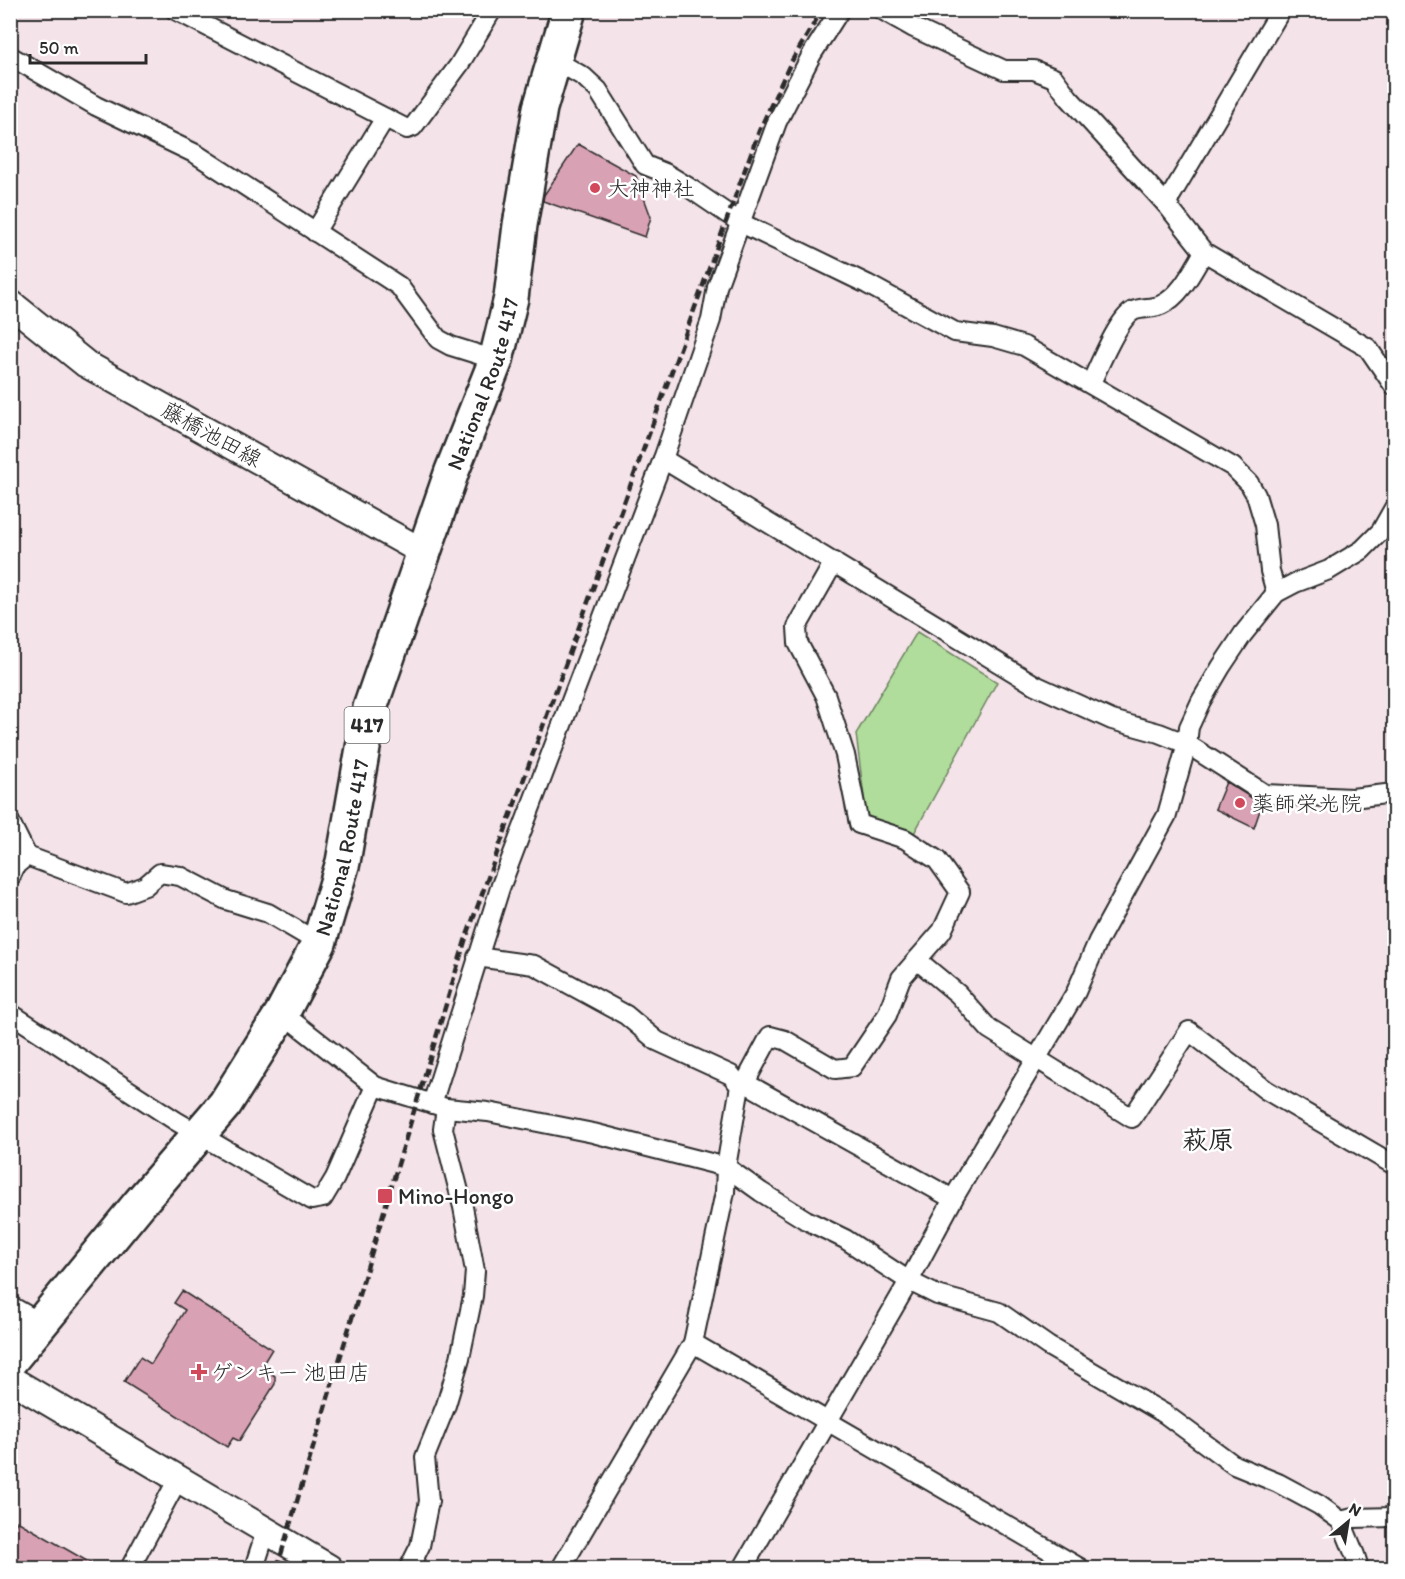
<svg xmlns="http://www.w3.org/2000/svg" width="1405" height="1579" viewBox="0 0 1405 1579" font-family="Itim,'Klee One',sans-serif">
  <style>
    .green { fill: #b0dd9b; stroke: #6e8463; stroke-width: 1.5 }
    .building { fill: #d9a1b4; stroke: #2b2b2b; stroke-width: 1.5 }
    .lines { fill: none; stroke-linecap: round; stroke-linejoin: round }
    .street-casing { stroke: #2b2b2b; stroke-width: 22 }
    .secondary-casing { stroke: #2b2b2b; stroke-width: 30 }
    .highway-casing { stroke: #2b2b2b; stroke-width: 38 }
    .street { stroke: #fff; stroke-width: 18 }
    .secondary { stroke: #fff; stroke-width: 26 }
    .highway { stroke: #fff; stroke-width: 33 }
    .rail { stroke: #2b2b2b; stroke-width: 4.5; stroke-dasharray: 9 4.5; stroke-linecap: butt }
    .poi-dot { fill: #d1495b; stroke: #fff; stroke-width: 2 }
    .labels { text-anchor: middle; stroke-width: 5; stroke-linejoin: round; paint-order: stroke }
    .shield { fill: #fff; stroke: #6b6b6b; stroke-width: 1.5 }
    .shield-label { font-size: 21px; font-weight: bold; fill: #2b2b2b }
    .poi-label { font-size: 22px; fill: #2b2b2b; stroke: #fff; text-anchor: start }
    .street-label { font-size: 22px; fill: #2b2b2b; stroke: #fff }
    .quarter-label { font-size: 26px; font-weight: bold; fill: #2b2b2b; stroke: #fff }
  </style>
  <rect width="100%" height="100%" fill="#f4e3e8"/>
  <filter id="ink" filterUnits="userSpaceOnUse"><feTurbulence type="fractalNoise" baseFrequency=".0167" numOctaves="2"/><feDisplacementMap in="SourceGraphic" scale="12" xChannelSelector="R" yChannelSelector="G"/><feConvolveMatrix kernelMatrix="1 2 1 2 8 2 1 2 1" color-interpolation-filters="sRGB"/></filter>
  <g filter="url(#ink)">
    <!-- green -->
    <polygon class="green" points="917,632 997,682 913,835 867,820 856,734"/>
    <!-- building -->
    <g class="building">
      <polygon points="578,144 636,176 651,217 645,237 543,201 544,195"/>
      <polygon points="1226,782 1262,804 1254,828 1215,809"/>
      <polygon points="182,1291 272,1349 261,1367 275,1376 275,1384 239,1441 233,1438 227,1447 124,1382 140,1357 151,1364 185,1310 174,1303"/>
      <polygon points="17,1521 101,1569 10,1569 10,1533"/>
    </g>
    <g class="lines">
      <defs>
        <g id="street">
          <polyline points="175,10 407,129 413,127 459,65 492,10"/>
          <polyline points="882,10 912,27 1004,70 1034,70 1054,78 1069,98 1166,204 1204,252 1368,348 1394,386"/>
          <polyline points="10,56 96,106 196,154 399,286 438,339 451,346 496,360"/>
          <polyline points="553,59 584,77 598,90 645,165 665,173 688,187 741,223 867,284 955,332 993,337 1024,346 1233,467 1249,483 1256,495 1265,525 1270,571 1276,593"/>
          <polyline points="1166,204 1281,10"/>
          <polyline points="315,232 385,118"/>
          <path d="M1091,383C1099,366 1118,319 1133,311C1141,307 1153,309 1161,305C1181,296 1193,270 1204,252"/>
          <polyline points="663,459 1035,685 1112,720 1159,733 1187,744 1265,794 1352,798 1394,793"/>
          <polyline points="10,822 27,856 126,893 145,886 160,873 180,876 226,900 268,913 319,943"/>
          <polyline points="10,878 16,865 27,856"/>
          <polyline points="477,957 534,965 626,1015 657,1041 731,1075 740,1086 726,1167 725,1192 693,1343 561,1568"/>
          <polyline points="917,960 958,994 989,1029 1132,1118 1189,1031 1266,1090 1394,1165"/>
          <polyline points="10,1013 176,1121 312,1200 323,1198 335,1178 375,1086"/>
          <polyline points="282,1013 375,1086 446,1108 488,1112 593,1133 726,1167 761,1192 806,1220 845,1239 909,1281 937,1295 999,1312 1048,1346 1165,1414 1234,1465 1278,1483 1319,1505 1341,1521 1355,1555 1359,1568"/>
          <polyline points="747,1084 953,1199"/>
          <polyline points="740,1086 747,1084 748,1077 770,1036 785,1040 835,1069 852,1067 887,1015 901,978 942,931 960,892 937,860 905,839 859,824 845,755 826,696 798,643 797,627 834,562"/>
          <polyline points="432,1104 500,888 663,459 711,320 717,287 777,122 812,54 840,10"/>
          <polyline points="693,1343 1080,1568"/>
          <polyline points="1341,1521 1353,1518 1394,1517"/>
          <polyline points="130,1568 178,1479"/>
          <polyline points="254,1568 266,1531"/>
          <polyline points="409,1568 420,1546 429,1501 425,1457 446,1405 460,1358 473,1296 475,1271 463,1207 443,1129 446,1108"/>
          <polyline points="743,1568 909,1281 953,1199 1076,992 1098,941 1167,815 1187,744 1189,727 1201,701 1221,667 1243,634 1276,593 1295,583 1329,570 1362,550 1381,531 1394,508"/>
        </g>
        <g id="secondary">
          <polyline points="10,303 86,364 423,552"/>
          <polyline points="10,1310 38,1326"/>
          <polyline points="10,1379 329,1568"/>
        </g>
        <g id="highway">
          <path id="s1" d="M10,1361L139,1204L225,1104L282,1013L319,943L343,862L370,708L452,471L496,360L511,298L520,225L540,108L569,10"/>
        </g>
      </defs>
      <!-- street casing -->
      <use href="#street" class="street-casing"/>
      <!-- secondary casing -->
      <use href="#secondary" class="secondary-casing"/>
      <!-- highway casing -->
      <use href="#highway" class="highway-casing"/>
      <!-- street -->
      <use href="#street" class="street"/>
      <!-- secondary -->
      <use href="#secondary" class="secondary"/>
      <!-- highway -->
      <use href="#highway" class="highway"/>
      <!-- rail -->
      <polyline class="rail" points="277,1568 465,941 759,131 790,64 822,10"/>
    </g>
  </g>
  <!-- markers -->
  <g class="poi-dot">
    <circle cx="595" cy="188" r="6"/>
    <circle cx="1240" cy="803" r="6"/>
    <rect x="377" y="1188" width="16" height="16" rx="3"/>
    <path d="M196 1363h6v6h6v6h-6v6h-6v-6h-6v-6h6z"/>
  </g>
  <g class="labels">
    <!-- shield labels -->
    <rect class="shield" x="344.5" y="707" width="45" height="36" rx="4.5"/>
    <g class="shield-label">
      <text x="367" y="732">417</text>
    </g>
    <!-- poi labels -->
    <g class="poi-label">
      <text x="607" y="196">大神神社</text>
      <text x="1252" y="811">薬師栄光院</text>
      <text x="398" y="1204">Mino-Hongo</text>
      <text x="211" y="1380">ゲンキー 池田店</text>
    </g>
    <!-- street labels -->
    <g class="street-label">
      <text dy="8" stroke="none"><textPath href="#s1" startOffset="1106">National Route 417</textPath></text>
      <text transform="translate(212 434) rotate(29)" y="8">藤橋池田線</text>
      <text dy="8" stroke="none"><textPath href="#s1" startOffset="620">National Route 417</textPath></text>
    </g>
    <!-- quarter labels -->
    <g class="quarter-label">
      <text x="1208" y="1149">萩原</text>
    </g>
  </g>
  <!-- margin -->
  <rect width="1405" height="1579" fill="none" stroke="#fff" stroke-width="36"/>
  <rect x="18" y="18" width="1369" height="1543" fill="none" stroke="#2b2b2b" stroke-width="2" filter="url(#ink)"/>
  <!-- north arrow -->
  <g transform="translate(1348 1522) rotate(30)" stroke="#ffffff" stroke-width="4.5" paint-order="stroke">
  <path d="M0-4.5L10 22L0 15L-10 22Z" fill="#2b2b2b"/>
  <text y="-9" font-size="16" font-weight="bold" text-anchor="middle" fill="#2b2b2b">N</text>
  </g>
  <!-- scale -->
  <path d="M30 54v9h116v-9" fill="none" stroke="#2b2b2b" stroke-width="3"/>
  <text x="39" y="54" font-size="18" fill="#2b2b2b" stroke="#ffffff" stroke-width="4.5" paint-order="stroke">50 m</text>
</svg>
